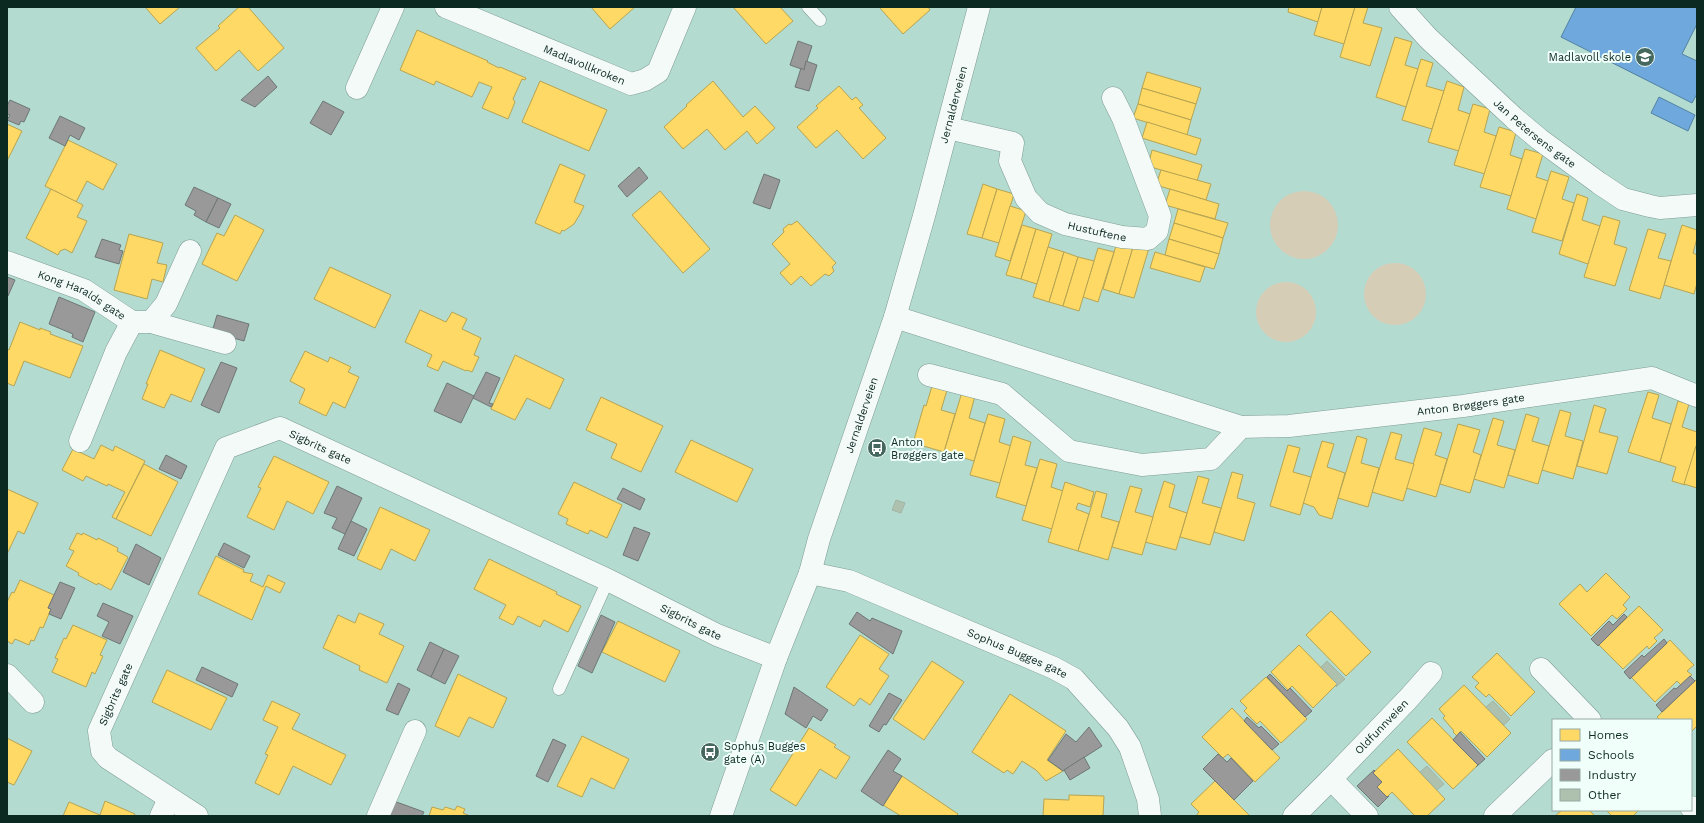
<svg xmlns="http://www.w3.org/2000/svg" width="1704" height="823" viewBox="0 0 1704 823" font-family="'Work Sans',sans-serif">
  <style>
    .green { fill: #d6cdb7 }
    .homes { fill: #ffd966; stroke: #b6a451 }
    .schools { fill: #6fa8dc; stroke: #5182a4 }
    .industry { fill: #999; stroke: #6e7775 }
    .building { fill: #adc1ae; stroke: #a2b5a5 }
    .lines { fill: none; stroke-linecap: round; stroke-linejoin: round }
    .service-casing { stroke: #7e9d95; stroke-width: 13 }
    .minor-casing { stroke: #7e9d95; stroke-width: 23 }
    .tertiary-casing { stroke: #7e9d95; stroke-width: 23 }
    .service { stroke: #f4faf8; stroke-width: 12 }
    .minor { stroke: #f4faf8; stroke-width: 22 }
    .tertiary { stroke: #f4faf8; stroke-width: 22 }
    .labels { text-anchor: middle; stroke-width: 4; stroke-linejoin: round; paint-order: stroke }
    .poi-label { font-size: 11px; fill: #0b2921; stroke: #f1fffa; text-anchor: start }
    .street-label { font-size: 11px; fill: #0b2921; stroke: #f1fffa }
  </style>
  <rect width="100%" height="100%" fill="#b4dbd0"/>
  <!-- green -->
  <g class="green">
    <circle cx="1304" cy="225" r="34"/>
    <circle cx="1395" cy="294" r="31"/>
    <circle cx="1286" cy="312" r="30"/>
  </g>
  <!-- homes -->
  <g class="homes">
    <polygon points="145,7 180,7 160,24"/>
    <polygon points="239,7 248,7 284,48 258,71 239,50 216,71 196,48 220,28 218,26"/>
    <polygon points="591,7 635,7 610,29"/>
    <polygon points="733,7 780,7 793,21 766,44"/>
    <polygon points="879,7 928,7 930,10 903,34"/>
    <polygon points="1289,7 1322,7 1318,22 1288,12"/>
    <polygon points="1322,7 1355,7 1344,44 1314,35"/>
    <polygon points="1355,7 1368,7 1363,23 1382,28 1370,66 1340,57"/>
    <polygon points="417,30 488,61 487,62 499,68 500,67 526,78 525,80 522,79 513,99 515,102 508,119 482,108 492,87 479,82 472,97 436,81 434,85 400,70"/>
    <polygon points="1395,37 1412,42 1405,65 1418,69 1406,107 1376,97"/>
    <polygon points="1421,59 1433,63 1426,86 1444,91 1432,129 1402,120"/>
    <polygon points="1147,72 1201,88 1196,104 1142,88"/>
    <polygon points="540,81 607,110 589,151 522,122"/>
    <polygon points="713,81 743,117 755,106 775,128 757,144 747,131 725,150 707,129 683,149 664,127 687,106 686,105"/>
    <polygon points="1447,81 1464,87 1458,110 1470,114 1459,151 1428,142"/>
    <polygon points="839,86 852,100 856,97 863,105 859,108 886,138 863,159 837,130 816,148 797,127 818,108 816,106"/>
    <polygon points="1142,88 1196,104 1191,120 1138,104"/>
    <polygon points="1138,104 1191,120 1187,135 1133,118"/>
    <polygon points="1473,104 1490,109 1484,132 1496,136 1485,174 1454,165"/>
    <polygon points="1147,122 1201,139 1196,155 1142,138"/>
    <polygon points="7,124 22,131 7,161"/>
    <polygon points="1499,127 1516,132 1510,155 1522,159 1511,196 1480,187"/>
    <polygon points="68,140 117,164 103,190 87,181 76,202 45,186"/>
    <polygon points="1525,149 1543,154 1536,177 1548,181 1536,219 1507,209"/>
    <polygon points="1152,150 1202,165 1197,181 1148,166"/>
    <polygon points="560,164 585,175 574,202 584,206 580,214 574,224 564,231 562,230 560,234 535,223"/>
    <polygon points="1161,170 1211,184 1206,200 1156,185"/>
    <polygon points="1551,171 1569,177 1562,199 1574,203 1562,241 1532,232"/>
    <polygon points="983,184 997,189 982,238 967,234"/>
    <polygon points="51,189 83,205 77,217 87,221 72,253 65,249 60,251 58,255 26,238"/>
    <polygon points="997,189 1014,194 999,243 982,238"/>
    <polygon points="1170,189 1219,204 1215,219 1165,205"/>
    <polygon points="660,191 710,249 683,273 632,215"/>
    <polygon points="1577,194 1588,198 1582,220 1600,226 1588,264 1559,254"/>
    <polygon points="1010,206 1026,211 1010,261 995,256"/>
    <polygon points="1178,209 1228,223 1223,238 1174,223"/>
    <polygon points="235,215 264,230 237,281 202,264 217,233 224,236"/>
    <polygon points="1603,216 1620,221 1614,244 1627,248 1615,286 1584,277"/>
    <polygon points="797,221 836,263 832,267 834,271 829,276 825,274 811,286 801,276 791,285 780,273 790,264 772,244 784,232 783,229 789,224 791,225"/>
    <polygon points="1174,223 1223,238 1219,254 1169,239"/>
    <polygon points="1022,225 1036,229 1021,279 1006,275"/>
    <polygon points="1682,225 1697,230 1697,238 1693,253 1697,255 1697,283 1694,294 1664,285"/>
    <polygon points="1036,229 1052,234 1037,284 1021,279"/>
    <polygon points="1648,229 1666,234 1658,258 1671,261 1660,299 1629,290"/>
    <polygon points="129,234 163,243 157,263 167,265 163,282 152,279 147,299 114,290"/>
    <polygon points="1118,239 1134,244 1119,294 1103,289"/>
    <polygon points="1169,239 1219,254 1214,269 1165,255"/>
    <polygon points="1134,244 1149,248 1134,298 1119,294"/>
    <polygon points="1048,247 1064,252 1049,302 1033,297"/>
    <polygon points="1098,248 1114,252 1098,302 1083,297"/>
    <polygon points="1064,252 1078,257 1063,306 1049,302"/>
    <polygon points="1155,252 1205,267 1200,282 1150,268"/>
    <polygon points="1078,257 1094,261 1079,311 1063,306"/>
    <polygon points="330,267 391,295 375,328 314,299"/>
    <polygon points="420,310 446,322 452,312 467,319 462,329 481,338 474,355 479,357 472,372 467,370 466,371 443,361 438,371 427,366 432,355 405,342"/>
    <polygon points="20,322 40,330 40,328 51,332 50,334 83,346 70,378 24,361 14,386 7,383 7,349 9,350"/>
    <polygon points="160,350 205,369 191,402 171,394 164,408 142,399 148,384 146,384"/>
    <polygon points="305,351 328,362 330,357 351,367 348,372 359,377 345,408 333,402 326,416 299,403 305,389 290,381"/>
    <polygon points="515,355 564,379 550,409 527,398 515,420 491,409"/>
    <polygon points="933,383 948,387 941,410 955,414 944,452 913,443 924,405 926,406"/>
    <polygon points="962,392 975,396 969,418 985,423 974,461 944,452"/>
    <polygon points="1648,392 1659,395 1652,418 1671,424 1660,462 1628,452"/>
    <polygon points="601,397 663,426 641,472 611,458 617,444 586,430"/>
    <polygon points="1678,401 1689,404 1682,427 1697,432 1697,446 1696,446 1685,485 1672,481 1676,467 1660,462"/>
    <polygon points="1594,405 1606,409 1599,432 1618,437 1607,474 1577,466"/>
    <polygon points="1560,410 1571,413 1565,436 1583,441 1573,479 1542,470"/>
    <polygon points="988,414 1005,419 999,442 1011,446 1000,483 970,475"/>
    <polygon points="1526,414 1539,418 1532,441 1549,446 1538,484 1508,475"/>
    <polygon points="1493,418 1504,421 1497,445 1515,450 1504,488 1474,479"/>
    <polygon points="1458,424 1480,430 1473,452 1481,455 1470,493 1440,484"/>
    <polygon points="1424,428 1442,433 1435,455 1447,459 1436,497 1406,488"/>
    <polygon points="1391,432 1402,435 1395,459 1414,464 1403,501 1372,492"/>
    <polygon points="1013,436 1031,442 1025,465 1037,468 1026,506 996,497"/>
    <polygon points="1357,436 1367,439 1361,463 1379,468 1368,507 1338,498"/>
    <polygon points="691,440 753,469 737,502 675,472"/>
    <polygon points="1322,441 1334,444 1327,467 1345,473 1332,519 1319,515 1314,507 1303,503"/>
    <polygon points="101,445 113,451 115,446 145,461 116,519 112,517 125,492 108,484 107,486 86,476 83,481 62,470 73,449 94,459"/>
    <polygon points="1288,445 1300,448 1293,472 1311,477 1300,515 1270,506"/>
    <polygon points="1696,446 1697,446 1697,488 1684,484"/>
    <polygon points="274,456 329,482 313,514 287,501 274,530 247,517 261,488 258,487"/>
    <polygon points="1040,459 1057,464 1051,487 1063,491 1052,529 1022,520"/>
    <polygon points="144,464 178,482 151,536 116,519"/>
    <polygon points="1232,472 1243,475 1237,498 1255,503 1244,541 1214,532"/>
    <polygon points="1198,476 1209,479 1202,503 1221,508 1210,545 1180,537"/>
    <polygon points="1164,481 1175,485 1169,507 1187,513 1176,550 1145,542"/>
    <polygon points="574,482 622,505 607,538 590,530 588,534 566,524 568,519 558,514"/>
    <polygon points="1065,482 1094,492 1090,507 1078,503 1076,509 1089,514 1078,551 1048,542"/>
    <polygon points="1130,486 1142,489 1135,512 1153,517 1142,555 1112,547"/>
    <polygon points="7,489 38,503 24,534 18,531 7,554"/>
    <polygon points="1096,491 1107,494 1101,517 1119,522 1108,560 1078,551"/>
    <polygon points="380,507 430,530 415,561 391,549 381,570 357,559"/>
    <polygon points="77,533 82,535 83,533 97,540 98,538 118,548 117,551 128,557 111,590 98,583 97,585 78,575 79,573 66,566 74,551 69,549"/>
    <polygon points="216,556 244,570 243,572 253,574 250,581 263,587 268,575 285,583 280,593 266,586 252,620 198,594"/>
    <polygon points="489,559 557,592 556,594 581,606 568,632 544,620 540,627 518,616 513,625 499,618 506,605 474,589"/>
    <polygon points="1606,573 1630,597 1623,605 1627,609 1617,619 1612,615 1591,636 1559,604 1580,584 1587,592"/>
    <polygon points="20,580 54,595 48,608 51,609 43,628 40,627 34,641 31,640 29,645 15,639 12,644 7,641 7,602 12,592 14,593"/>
    <polygon points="1639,606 1663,630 1654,638 1657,641 1649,649 1647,646 1623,669 1599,645"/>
    <polygon points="1331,611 1371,652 1346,676 1306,635"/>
    <polygon points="359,613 384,624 379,634 404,646 387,683 359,670 360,666 323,648 338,615 355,623"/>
    <polygon points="618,621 680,651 665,682 602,652"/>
    <polygon points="73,625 107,640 100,655 103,656 95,674 92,672 86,687 52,672 58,659 55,658 64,638 66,639"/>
    <polygon points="860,635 889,654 879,669 889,676 870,705 860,698 854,706 826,687"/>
    <polygon points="1670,640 1694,665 1687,671 1692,675 1690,676 1681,685 1677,681 1655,702 1631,677"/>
    <polygon points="1299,645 1337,684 1313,708 1292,686 1288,690 1271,672"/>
    <polygon points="1497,653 1535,692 1511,716 1489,694 1486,697 1475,687 1479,683 1472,677"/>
    <polygon points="932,661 964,682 924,740 893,719"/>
    <polygon points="167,670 227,698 211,730 152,702"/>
    <polygon points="458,674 507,698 493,728 469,717 459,737 435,726"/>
    <polygon points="1266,677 1307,719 1281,743 1260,721 1257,724 1244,711 1247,708 1240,701"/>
    <polygon points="1697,679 1697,726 1691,732 1691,720 1660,720 1657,717"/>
    <polygon points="1464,685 1511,733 1487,757 1461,731 1457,736 1453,732 1454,731 1443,718 1445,716 1439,709"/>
    <polygon points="1010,694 1066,731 1047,760 1063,771 1046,781 1036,770 1022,761 1013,774 1007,770 1004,773 972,752"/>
    <polygon points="272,701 300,714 292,729 346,755 331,785 293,766 279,795 255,783 268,755 265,754 278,727 263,720"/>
    <polygon points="1232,708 1280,758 1255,782 1228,754 1223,758 1202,737"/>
    <polygon points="1432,718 1478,765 1453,789 1407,742"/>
    <polygon points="809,728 836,745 834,747 850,757 836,779 820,769 796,806 770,790"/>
    <polygon points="582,736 629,759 614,789 591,778 582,797 557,786"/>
    <polygon points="7,738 32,751 14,785 7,782"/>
    <polygon points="1398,749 1445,799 1427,816 1415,816 1392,792 1387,797 1377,787 1382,782 1373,773"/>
    <polygon points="902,776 958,814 956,816 901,816 883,805"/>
    <polygon points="1215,781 1250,816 1196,816 1199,812 1191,804"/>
    <polygon points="1069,795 1104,796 1103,816 1043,816 1044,799 1069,800"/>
    <polygon points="105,801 135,814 134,816 63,816 69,802 100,815"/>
    <polygon points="457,806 465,809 463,813 470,816 429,816 432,807 443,810 445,807 455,810"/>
    <polygon points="1562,810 1589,810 1595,816 1555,816"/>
    <polygon points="1606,810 1639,810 1633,816 1612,816"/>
  </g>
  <!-- schools -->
  <g class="schools">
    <polygon points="1576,7 1697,7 1697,24 1682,54 1697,61 1697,94 1692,103 1561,37"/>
    <polygon points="1659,97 1695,115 1688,131 1651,113"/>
  </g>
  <!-- industry -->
  <g class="industry">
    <polygon points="798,41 812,46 804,70 790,65"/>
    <polygon points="806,61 817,65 809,91 795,87 801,68 804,70"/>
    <polygon points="268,76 277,87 255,107 241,100"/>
    <polygon points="10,100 30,109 24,122 21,121 19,125 7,120 10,115 7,114 7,106"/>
    <polygon points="323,101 344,112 331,135 310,123"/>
    <polygon points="60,116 85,128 79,140 70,135 65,146 49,138"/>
    <polygon points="639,167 648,178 627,197 618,186"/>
    <polygon points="764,174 780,180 770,209 753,203"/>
    <polygon points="194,187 218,198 206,222 194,215 196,211 185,205"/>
    <polygon points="218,198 231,204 219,228 206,222"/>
    <polygon points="102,239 121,245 119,250 123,251 119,264 95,257"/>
    <polygon points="7,277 15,280 8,296 7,296"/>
    <polygon points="59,297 95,312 83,342 72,337 73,334 49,324"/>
    <polygon points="217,315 249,324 244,341 212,332"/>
    <polygon points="221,362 237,368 219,413 201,405"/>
    <polygon points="486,372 500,378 489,403 493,404 491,407 473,398"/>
    <polygon points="447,383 474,396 461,423 434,411"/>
    <polygon points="166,455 187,466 181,479 159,469"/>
    <polygon points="337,486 362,498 345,534 332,528 337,518 324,513"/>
    <polygon points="623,488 645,499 640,510 617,499"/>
    <polygon points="351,521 367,529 354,556 338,549"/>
    <polygon points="634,527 650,533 638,561 623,555"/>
    <polygon points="224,543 250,556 244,568 218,555"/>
    <polygon points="136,544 161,558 149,585 123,572"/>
    <polygon points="60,582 75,588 61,619 49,614 51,609 48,608"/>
    <polygon points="103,603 133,616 120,644 102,636 109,622 97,616"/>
    <polygon points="857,612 870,621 872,618 902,631 893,654 849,624"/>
    <polygon points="1624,614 1627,617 1598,646 1591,639 1609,621 1613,625"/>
    <polygon points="601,615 615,622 592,673 578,666"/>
    <polygon points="1664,639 1667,643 1630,679 1624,672 1642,655 1644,657"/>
    <polygon points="430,642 444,649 431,677 417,670"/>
    <polygon points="444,649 459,656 445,684 431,677"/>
    <polygon points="202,667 238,684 232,697 196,680"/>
    <polygon points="1270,674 1287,691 1290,688 1312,711 1305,717 1267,677"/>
    <polygon points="1690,676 1695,681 1662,712 1656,705 1674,688 1676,689"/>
    <polygon points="398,683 410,689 398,715 386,710"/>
    <polygon points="794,687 828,710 821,721 813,716 806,728 785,714"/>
    <polygon points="889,693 902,700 886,725 884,724 879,732 869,726"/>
    <polygon points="1247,717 1259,728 1261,726 1279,744 1272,750 1244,721"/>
    <polygon points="1089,727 1102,746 1063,771 1048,760 1066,734 1076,742"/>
    <polygon points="1460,732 1485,759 1476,767 1478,765 1453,740"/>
    <polygon points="553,739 566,745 548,782 536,776"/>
    <polygon points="888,750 901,759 893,771 902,776 883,806 861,791"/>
    <polygon points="1218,754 1227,762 1231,758 1253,781 1234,800 1203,769"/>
    <polygon points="1084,757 1090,768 1070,780 1064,770"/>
    <polygon points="1374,770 1375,771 1373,773 1382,782 1377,787 1387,797 1389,796 1378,807 1357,786"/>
    <polygon points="391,800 424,812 422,816 386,816"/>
  </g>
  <!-- building -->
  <g class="building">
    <polygon points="896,500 905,503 901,513 892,510"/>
    <polygon points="1327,661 1345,679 1336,687 1337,684 1321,667"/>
    <polygon points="1493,701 1510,719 1504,725 1486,707"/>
    <polygon points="1427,766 1444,784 1437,790 1420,772"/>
  </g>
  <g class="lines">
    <defs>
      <g id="service">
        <polyline points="808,7 820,20"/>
        <polyline points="559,689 608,580"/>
      </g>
      <g id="minor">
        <path id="s1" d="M446,7L631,84L645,80L658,72L685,7"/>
        <path id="s2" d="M1400,7L1428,38L1514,118L1539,139L1599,183L1623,199L1650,206L1660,208L1697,205"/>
        <polyline points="357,88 393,7"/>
        <path id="s3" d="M948,128L1013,143L1010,161L1026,198L1040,213L1065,224L1122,237L1148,239L1157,231L1160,216L1123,118L1113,98"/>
        <path id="s4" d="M7,262L84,290L132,322H151L225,343"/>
        <path id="s5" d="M895,317L1241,427L1289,426L1463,406L1652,378L1697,396"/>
        <polyline points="151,322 166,304 190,251"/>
        <polyline points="929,375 1002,394 1069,451 1142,465 1211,459 1241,427"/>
        <polyline points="80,441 116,352 132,322"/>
        <path id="s6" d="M810,573L849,581L1054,668L1074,679L1118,728L1130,747L1148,799L1150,816"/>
        <polyline points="1541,669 1590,720"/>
        <polyline points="7,675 33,702"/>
        <polyline points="1331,779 1367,816"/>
        <polyline points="1691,807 1697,811"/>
        <polyline points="161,816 169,799"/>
        <path id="s7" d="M197,816L108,758L102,751L99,731L226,448L280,428L608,580L717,635L776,658"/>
        <polyline points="378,816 415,731"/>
        <path id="s8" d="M1294,816L1331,779L1408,699L1431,673"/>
        <polyline points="1495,816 1553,760"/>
      </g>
      <g id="tertiary">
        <path id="s9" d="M721,816L776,658L810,573L819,539L895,317L924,216L979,7"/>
      </g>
    </defs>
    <!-- service casing -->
    <use href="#service" class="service-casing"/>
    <!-- minor casing -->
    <use href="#minor" class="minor-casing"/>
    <!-- tertiary casing -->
    <use href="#tertiary" class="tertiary-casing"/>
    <!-- service -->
    <use href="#service" class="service"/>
    <!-- minor -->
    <use href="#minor" class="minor"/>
    <!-- tertiary -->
    <use href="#tertiary" class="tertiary"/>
  </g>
  <!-- icons -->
  <defs>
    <symbol id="school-disc" viewBox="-11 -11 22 22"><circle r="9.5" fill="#46675e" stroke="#f1fffa"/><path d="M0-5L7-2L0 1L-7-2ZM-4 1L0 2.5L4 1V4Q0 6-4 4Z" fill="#fff"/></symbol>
    <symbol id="bus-disc" viewBox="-11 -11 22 22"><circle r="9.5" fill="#46675e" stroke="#f1fffa"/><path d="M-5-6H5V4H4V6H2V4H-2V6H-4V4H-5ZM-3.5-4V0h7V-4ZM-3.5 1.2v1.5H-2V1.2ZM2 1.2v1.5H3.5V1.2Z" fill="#fff"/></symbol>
  </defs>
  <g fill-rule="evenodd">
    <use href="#school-disc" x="1634" y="46" width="22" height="22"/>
    <use href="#bus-disc" x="866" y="437" width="22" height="22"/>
    <use href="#bus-disc" x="699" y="741" width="22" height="22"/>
  </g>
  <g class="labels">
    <!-- poi labels -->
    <g class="poi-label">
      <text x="1631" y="61" text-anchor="end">Madlavoll skole</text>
      <text x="891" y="446">Anton<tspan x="891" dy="13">Brøggers gate</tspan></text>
      <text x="724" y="750">Sophus Bugges<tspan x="724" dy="13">gate (A)</tspan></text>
    </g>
    <!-- street labels -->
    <g class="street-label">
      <text dy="4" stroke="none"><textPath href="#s1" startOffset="150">Madlavollkroken</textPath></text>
      <text dy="4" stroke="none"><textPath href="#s9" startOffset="749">Jernalderveien</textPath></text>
      <text dy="4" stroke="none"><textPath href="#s2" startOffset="185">Jan Petersens gate</textPath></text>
      <text dy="4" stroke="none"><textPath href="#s3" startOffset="206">Hustuftene</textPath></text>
      <text dy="4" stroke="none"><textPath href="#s4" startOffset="82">Kong Haralds gate</textPath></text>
      <text dy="4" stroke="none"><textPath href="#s5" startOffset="594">Anton Brøggers gate</textPath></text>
      <text dy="4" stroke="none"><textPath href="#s9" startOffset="425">Jernalderveien</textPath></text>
      <text dy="4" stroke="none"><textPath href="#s7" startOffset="548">Sigbrits gate</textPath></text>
      <text dy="4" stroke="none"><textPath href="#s7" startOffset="958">Sigbrits gate</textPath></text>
      <text dy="4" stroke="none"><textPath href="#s6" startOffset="223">Sophus Bugges gate</textPath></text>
      <text dy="4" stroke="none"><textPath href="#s7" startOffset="176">Sigbrits gate</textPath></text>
      <text dy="4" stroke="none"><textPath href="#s8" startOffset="125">Oldfunnveien</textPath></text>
    </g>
  </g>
  <!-- border -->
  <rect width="1704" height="823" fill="none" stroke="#0b2921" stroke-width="16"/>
  <!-- legend -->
  <rect x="1552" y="719" width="140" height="92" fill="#f1fffa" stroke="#95a9a3"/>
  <rect x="1560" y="729" width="20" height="12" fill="#ffd966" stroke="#95a9a3"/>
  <text x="1588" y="739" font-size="12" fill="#0b2921">Homes</text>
  <rect x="1560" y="749" width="20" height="12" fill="#6fa8dc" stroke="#95a9a3"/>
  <text x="1588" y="759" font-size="12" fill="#0b2921">Schools</text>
  <rect x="1560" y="769" width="20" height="12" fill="#999999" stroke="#95a9a3"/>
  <text x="1588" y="779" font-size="12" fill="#0b2921">Industry</text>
  <rect x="1560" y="789" width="20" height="12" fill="#adc1ae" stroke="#95a9a3"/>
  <text x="1588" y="799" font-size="12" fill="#0b2921">Other</text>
</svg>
